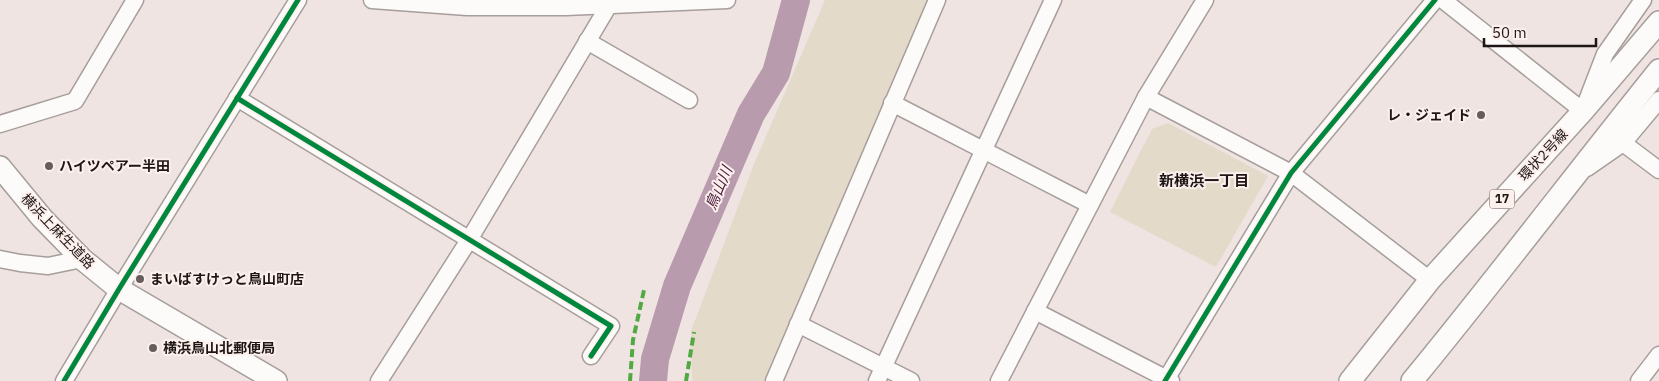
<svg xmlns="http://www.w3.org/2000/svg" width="1659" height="381" viewBox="0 0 1659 381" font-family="'IBM Plex Sans','Noto Sans JP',sans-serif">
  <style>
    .green { fill: #e4daca }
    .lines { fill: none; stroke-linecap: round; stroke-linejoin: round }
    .river { stroke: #b89bac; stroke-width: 28 }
    .minor-casing { stroke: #a69e9b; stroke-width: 19 }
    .major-casing { stroke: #a69e9b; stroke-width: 24 }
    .minor { stroke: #fdfbfa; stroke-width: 16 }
    .major { stroke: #fdfbfa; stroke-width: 21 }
    .quiet { stroke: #52a942; stroke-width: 4; stroke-dasharray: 8 4; stroke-linecap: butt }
    .cycleway-casing { stroke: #fcefec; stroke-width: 8 }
    .cycleway { stroke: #00873e; stroke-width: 5 }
    .poi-dot { fill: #665e5c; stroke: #fcefec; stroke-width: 2 }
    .labels { text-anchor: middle; stroke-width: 4; stroke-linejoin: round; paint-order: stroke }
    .shield { fill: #fcefec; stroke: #605755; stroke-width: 1 }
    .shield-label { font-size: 12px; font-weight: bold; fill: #1d1614 }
    .poi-label { font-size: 14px; font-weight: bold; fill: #1d1614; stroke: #fcefec; text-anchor: start }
    .street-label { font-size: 14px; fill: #1d1614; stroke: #fcefec }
    .neighbourhood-label { font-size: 15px; font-weight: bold; fill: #1d1614; stroke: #fcefec }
    .water-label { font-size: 15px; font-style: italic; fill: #48193e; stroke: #fcefec }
  </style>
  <rect width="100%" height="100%" fill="#efe4e1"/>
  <!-- green -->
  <g class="green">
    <polygon points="825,0 930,0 767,381 692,381 691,331 754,164"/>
    <polygon points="1168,123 1268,176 1216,267 1110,212 1152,129"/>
  </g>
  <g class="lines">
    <!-- river -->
    <polyline class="river" points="653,381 655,359 677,286 751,114 776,73 796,0"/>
    <defs>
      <g id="minor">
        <polyline points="372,0 467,7 566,7 727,0"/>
        <polyline points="1443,0 1583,111 1605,54 1643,0"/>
        <polyline points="587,41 689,100"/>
        <polyline points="1146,97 1291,173 1430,280"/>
        <polyline points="237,98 611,326 591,356"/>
        <polyline points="892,103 1090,205"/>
        <polyline points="0,124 75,101 135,0"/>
        <polyline points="1623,143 1659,170"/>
        <polyline points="1587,168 1623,143 1659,100"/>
        <polyline points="0,259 20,263 48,266 82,259"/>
        <polyline points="1035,311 1171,381"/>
        <polyline points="798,324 911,381"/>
        <polyline points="64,381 119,289 298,0"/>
        <polyline points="379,381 469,240 612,0"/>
        <polyline points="774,381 937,0"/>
        <polyline points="877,381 1053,0"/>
        <polyline points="999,381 1146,97 1205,0"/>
        <polyline points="1165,381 1291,173 1435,0"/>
        <polyline points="1639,381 1659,355"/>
      </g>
      <g id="major">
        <polyline points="0,167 42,218 82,259 119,289 276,381"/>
        <polyline points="1350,381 1430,280 1583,111 1659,22"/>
        <path d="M1412,381C1496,279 1576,173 1659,70"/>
      </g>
    </defs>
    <!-- minor casing -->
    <use href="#minor" class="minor-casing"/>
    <!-- major casing -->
    <use href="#major" class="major-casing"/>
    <!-- minor -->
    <use href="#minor" class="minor"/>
    <!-- major -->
    <use href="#major" class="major"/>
    <!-- quiet -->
    <g class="quiet">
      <polyline points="630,381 633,340 644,290"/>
      <polyline points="686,381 694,332"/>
    </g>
    <defs>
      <g id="cycleway">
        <polyline points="237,98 611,326 591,356"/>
        <polyline points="64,381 119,289 298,0"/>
        <polyline points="1165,381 1291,173 1435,0"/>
      </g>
    </defs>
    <!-- cycleway casing -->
    <use href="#cycleway" class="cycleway-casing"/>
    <!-- cycleway -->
    <use href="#cycleway" class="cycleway"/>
  </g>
  <!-- markers -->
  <g class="poi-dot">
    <circle cx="1481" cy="115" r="5"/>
    <circle cx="49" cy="166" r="5"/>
    <circle cx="140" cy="279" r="5"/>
    <circle cx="153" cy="348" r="5"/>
  </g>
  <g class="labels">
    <!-- shield labels -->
    <rect class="shield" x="1489.5" y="189.5" width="25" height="19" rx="4"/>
    <g class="shield-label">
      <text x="1502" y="203">17</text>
    </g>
    <!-- poi labels -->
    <g class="poi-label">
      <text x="1471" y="120" text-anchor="end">レ・ジェイド</text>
      <text x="59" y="171">ハイツペアー半田</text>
      <text x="150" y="284">まいばすけっと鳥山町店</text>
      <text x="163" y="353">横浜鳥山北郵便局</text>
    </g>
    <!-- street labels -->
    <g class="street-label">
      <text transform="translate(1543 155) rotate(-47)" y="5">環状2号線</text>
      <text transform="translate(58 231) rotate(46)" y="5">横浜上麻生道路</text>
    </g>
    <!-- neighbourhood labels -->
    <g class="neighbourhood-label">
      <text x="1204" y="186">新横浜一丁目</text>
    </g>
    <!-- water labels -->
    <g class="water-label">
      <text transform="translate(719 188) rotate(-67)" y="5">鳥山川</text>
    </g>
  </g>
  <!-- scale -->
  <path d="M1484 38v8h112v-8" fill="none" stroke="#1d1614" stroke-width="2.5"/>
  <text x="1492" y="38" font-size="15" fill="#1d1614" stroke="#fcefec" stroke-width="4" paint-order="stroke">50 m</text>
</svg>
